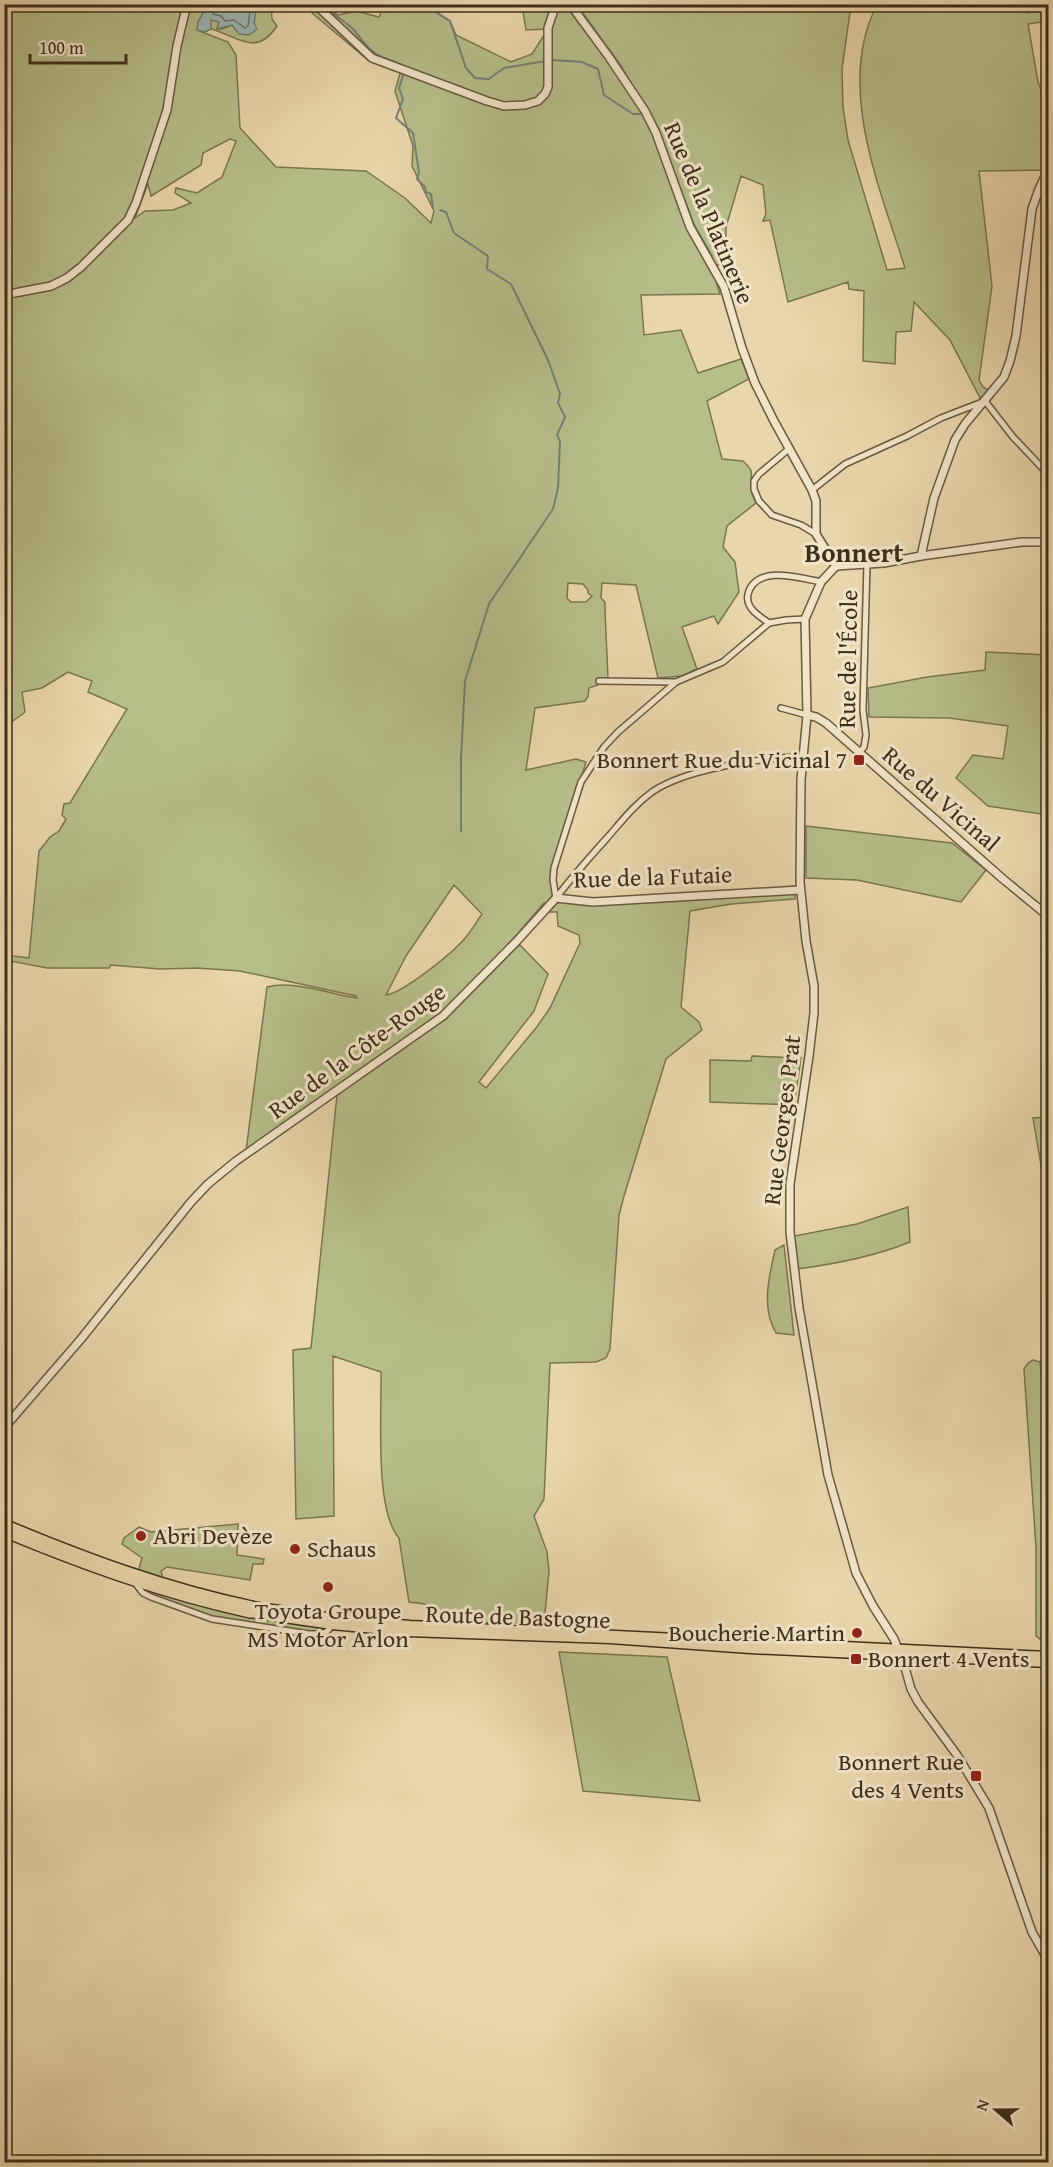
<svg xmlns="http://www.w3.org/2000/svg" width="1053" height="2167" viewBox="0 0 1053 2167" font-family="'Gentium Book Plus',serif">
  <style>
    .green { fill: #b6be8a; stroke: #7a7652; stroke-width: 1.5; fill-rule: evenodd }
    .water { fill: #9cb6b4; stroke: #768076; stroke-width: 1.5 }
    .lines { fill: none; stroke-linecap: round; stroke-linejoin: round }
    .shore { stroke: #6d7267; stroke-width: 1.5 }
    .stream { stroke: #768076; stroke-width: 2 }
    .minor-casing { stroke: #69593e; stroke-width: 8 }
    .tertiary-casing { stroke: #69593e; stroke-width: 10 }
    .primary-casing { stroke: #3e2f1a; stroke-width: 11 }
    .trunk-casing { stroke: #3e2f1a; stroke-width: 12 }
    .minor { stroke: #f1e4c9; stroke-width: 5 }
    .tertiary { stroke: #f1e4c9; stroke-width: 7 }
    .primary { stroke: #ead6ac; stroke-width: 8 }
    .trunk { stroke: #ead6ac; stroke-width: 9 }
    .poi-dot { fill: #8f2418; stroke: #f1e4c9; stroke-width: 2 }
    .labels { text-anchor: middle; stroke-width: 6; stroke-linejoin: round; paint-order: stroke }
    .street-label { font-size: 24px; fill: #3e2f1a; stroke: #f1e4c9 }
    .poi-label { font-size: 24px; fill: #3e2f1a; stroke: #f1e4c9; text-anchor: end }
    .quarter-label { font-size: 27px; font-weight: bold; fill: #3e2f1a; stroke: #f1e4c9 }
  </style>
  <rect width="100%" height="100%" fill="#ead6ac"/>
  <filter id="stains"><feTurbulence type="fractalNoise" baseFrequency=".00333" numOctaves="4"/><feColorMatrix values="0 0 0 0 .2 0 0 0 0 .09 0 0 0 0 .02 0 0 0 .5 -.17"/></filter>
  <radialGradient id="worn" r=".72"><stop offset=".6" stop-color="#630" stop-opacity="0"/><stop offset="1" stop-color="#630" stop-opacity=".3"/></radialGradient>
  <!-- green -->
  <g class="green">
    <path d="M257,4L271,5L272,19L277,26C256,58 237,36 211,29V20L219,22L217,29H222L232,25L236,28L253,23Z"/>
    <path d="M1023,4L1026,13L1048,10V21L1028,24L1038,82L1048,108V170L979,171L992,286L979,380L983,387L990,391L980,398L950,340L914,302L911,331L896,332L895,364L863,361L864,291L849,289L848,282L788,302L770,220L763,221L766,214L763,185L741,176L726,227V265H711L720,294L641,295L644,335L681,330L698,373L741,359L749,379L707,401L722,459L743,461C757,474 749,473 751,488C751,493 754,499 756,503L727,526L723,547L735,562L739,592L718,624L714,616L682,627L697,669L682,676L658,678L636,585L602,583L601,598L605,602V611L608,678L601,679L598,685L589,688L588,696L585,701L535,708L526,770L576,759L586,762L554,868L555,897L569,900L795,891V899L731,904L690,911L681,1007L699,1022L702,1030L666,1059L624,1196L619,1215L610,1349L606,1358L596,1362L550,1363L544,1499L534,1516L547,1552L549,1571L544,1624L427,1621L425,1604L409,1602L399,1538C374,1510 382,1411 381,1372L333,1356L334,1516L296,1519L293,1350L311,1348L337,1095L454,1011L512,950L520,945L548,974L534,1011L479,1082L486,1088L536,1028L550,1008L580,943L579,935L558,926L557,912H549L544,903L503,951L451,1005L393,1049L246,1151L267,987C292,980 330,994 357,998L356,996L240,971L197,968L160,969L111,965L109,968H47L5,960V955L29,958L39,851L50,837L59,831L66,819L62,815L64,804L70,803L127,709L88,692L92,681L68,672L42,688L22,692L25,712L9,724H5L4,299L20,295V292L5,295L4,5H207L198,22L197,30L228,42L236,55L240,128L276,167L366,171L405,198L431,223L434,211L412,166L413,146L395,91L401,70L368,60L312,13L314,5H325L338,15L356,11L379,17L384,5H424L450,21L456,35L511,62L532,54L548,29L526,30L522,5H851L842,69L843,107L848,140L887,270L905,268C880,188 835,85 877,5ZM230,139L236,141L222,177L197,193L176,188L175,193L191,203L173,210L145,211L135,218L148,184L151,196L201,165L203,153ZM568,583L583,584L588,590V593L592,596L586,602H571L567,598ZM454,885L482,914C477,921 472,930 466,937C454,952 403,993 386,995L406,956Z"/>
    <polygon points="986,652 1048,655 1048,815 988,806 956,778 973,755 1003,759 1008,726 949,718 869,717 868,688 927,677 985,670"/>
    <polygon points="806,826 952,843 986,870 961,902 857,880 806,878"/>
    <polygon points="752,1056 801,1058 794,1105 710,1102 710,1060 751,1061"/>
    <polygon points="1048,1117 1048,1207 1033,1118"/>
    <path d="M908,1207L910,1242C873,1257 836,1264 797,1269L794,1236L857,1224Z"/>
    <path d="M784,1245L794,1335L776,1333C761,1307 769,1277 775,1250Z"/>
    <polygon points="1033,1360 1040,1362 1048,1452 1048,1643 1044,1642 1036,1636 1036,1548 1024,1369 1028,1363"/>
    <polygon points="238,1524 237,1555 264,1559 263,1564 253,1564 250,1580 167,1567 161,1571 163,1578 138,1572 142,1558 122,1544 124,1538 139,1527 151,1532"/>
    <polygon points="154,1593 223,1610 321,1627 323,1630 315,1633 235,1622 201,1613 153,1595"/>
    <polygon points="559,1652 667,1657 700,1801 583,1791"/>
  </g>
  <!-- water -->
  <polygon class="water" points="208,5 257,5 254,23 257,29 249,35 239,34 232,25 217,29 219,22 211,20 211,29 205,32 197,30 198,22"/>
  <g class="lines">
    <!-- shore -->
    <polyline class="shore" points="213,4 213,14 221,16 225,21 234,20 245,28 248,26 251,4"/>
    <!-- stream -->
    <g class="stream">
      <path d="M323,4C332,14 343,20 353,29C361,38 366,47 376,54C386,60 397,61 406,68"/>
      <polyline points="424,4 450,21 466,68 475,78 489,79 504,68 546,61"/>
      <polyline points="576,4 621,66 629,81"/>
      <polyline points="552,60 582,62 598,69 604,95 633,114 640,114"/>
      <polyline points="403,76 399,88 403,99 396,118 413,133 419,172 417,179 425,187 426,192 431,194 433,208"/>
      <polyline points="645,106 659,132 694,225 712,256"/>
      <polyline points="440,210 446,212 454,233 488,256 487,269 511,284 548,360 560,394 558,403 565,417 557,435 560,441 558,488 553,509 489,604 465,681 461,759 461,831"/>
    </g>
    <defs>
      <g id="minor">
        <polyline points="790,448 759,474 754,481 754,489 759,501 772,515 801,525 816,534"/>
        <polyline points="812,490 845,464 907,436 941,418 985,401 1013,437 1048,474"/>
        <path d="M769,623C759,616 745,608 748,594C756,564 800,578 821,582"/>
        <polyline points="599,681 676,682"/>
        <polyline points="781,708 807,715"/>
        <polyline points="859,753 864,747 866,735 863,710 867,564"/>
        <polyline points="556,898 553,880 554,868 581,782 604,747 618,732 676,682 723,662 769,623 786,620 805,619"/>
        <path d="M556,898C572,877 589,858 607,838C621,822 634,805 652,792C685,769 764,757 803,757"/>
        <path d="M135,1583L143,1593L151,1597L212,1619L309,1634C319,1634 327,1635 332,1625"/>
      </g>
      <g id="tertiary">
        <polyline points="315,4 372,58 487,101 504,106 525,105 538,101 545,94 548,87 548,28 556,4"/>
        <polyline points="570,4 609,57 645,111 656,133 690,227 724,287 742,348 755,383 774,421 812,490 816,501 816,534 836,566"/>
        <polyline points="4,295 51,286 67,278 81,267 128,220 136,203 167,110 177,46 187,4"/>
        <polyline points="1048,542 1022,542 921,556 884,563 836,566 821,582 805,619 807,715 801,780 800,882 806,941 814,986 814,1013 809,1056 790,1184 790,1232 799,1308 828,1475 856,1573 873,1606 894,1639 904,1664 911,1689 918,1702 957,1755 989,1808 1032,1932 1048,1960"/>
        <polyline points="921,556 934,498 955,440 965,424 1004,377 1010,361 1016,336 1032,209 1039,189 1048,170"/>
        <polyline points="807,715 816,717 826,723 1003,879 1048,916"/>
        <polyline points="4,1428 81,1339 191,1202 208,1184 236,1161 443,1016 516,942 556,898 593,902 800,890"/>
      </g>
      <g id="primary">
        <polyline points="252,1606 334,1618 410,1625 1048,1656"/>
        <polyline points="250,1613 332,1625 407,1632 610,1639 750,1649 1048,1663"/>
      </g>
      <g id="trunk">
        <path d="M4,1524C85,1558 166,1588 252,1606"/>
        <path d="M4,1532C86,1566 164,1594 250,1613"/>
      </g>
    </defs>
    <!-- minor casing -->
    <use href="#minor" class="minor-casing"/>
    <!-- tertiary casing -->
    <use href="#tertiary" class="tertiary-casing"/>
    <!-- primary casing -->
    <use href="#primary" class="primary-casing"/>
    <!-- trunk casing -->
    <use href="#trunk" class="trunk-casing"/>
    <!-- minor -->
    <use href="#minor" class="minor"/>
    <!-- tertiary -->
    <use href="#tertiary" class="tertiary"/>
    <!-- primary -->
    <use href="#primary" class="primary"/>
    <!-- trunk -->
    <use href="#trunk" class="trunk"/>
  </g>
  <!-- markers -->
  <g class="poi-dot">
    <rect x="853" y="754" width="12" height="12" rx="3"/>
    <circle cx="141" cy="1536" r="6"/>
    <circle cx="295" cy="1549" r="6"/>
    <circle cx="328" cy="1587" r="6"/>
    <circle cx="857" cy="1633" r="6"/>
    <rect x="850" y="1653" width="12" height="12" rx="3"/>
    <rect x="970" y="1770" width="12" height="12" rx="3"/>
  </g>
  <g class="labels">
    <!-- street labels -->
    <g class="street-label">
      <text transform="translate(709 213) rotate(67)" y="8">Rue de la Platinerie</text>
      <text transform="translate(848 659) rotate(-89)" y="8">Rue de l'École</text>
      <text transform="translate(941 799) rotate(41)" y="8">Rue du Vicinal</text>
      <text transform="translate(653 877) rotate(-2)" y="8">Rue de la Futaie</text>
      <text transform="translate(357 1051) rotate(-36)" y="8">Rue de la Côte-Rouge</text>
      <text transform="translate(782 1120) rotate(-83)" y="8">Rue Georges Prat</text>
      <text transform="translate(518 1617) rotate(2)" y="8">Route de Bastogne</text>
    </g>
    <!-- poi labels -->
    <g class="poi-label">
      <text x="847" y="768">Bonnert Rue du Vicinal 7</text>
      <text x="153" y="1544" text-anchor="start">Abri Devèze</text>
      <text x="307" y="1557" text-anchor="start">Schaus</text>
      <text x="328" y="1619" text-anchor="middle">Toyota Groupe<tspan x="328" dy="28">MS Motor Arlon</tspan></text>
      <text x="845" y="1641">Boucherie Martin</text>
      <text x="868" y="1667" text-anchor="start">Bonnert 4 Vents</text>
      <text x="964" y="1770">Bonnert Rue<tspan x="964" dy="28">des 4 Vents</tspan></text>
    </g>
    <!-- quarter labels -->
    <g class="quarter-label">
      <text x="854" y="562">Bonnert</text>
    </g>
  </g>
  <!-- margin -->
  <rect width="1053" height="2167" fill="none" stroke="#ead6ac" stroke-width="24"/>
  <rect x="6" y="6" width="1041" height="2155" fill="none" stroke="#3e2f1a" stroke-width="3"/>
  <rect x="12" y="12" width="1029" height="2143" fill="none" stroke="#3e2f1a" stroke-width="1.5"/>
  <!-- north arrow -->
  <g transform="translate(996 2110) rotate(290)" stroke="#f1e4c9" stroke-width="4.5" paint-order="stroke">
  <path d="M0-4.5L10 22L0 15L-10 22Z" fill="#3e2f1a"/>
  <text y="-9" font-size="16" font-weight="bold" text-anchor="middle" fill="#3e2f1a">N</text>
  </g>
  <!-- scale -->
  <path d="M30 54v9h96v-9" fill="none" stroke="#3e2f1a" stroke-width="3"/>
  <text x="39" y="54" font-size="18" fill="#3e2f1a" stroke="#f1e4c9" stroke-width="4.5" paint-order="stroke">100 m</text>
  <rect width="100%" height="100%" filter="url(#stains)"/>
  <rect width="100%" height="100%" fill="url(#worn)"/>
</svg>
